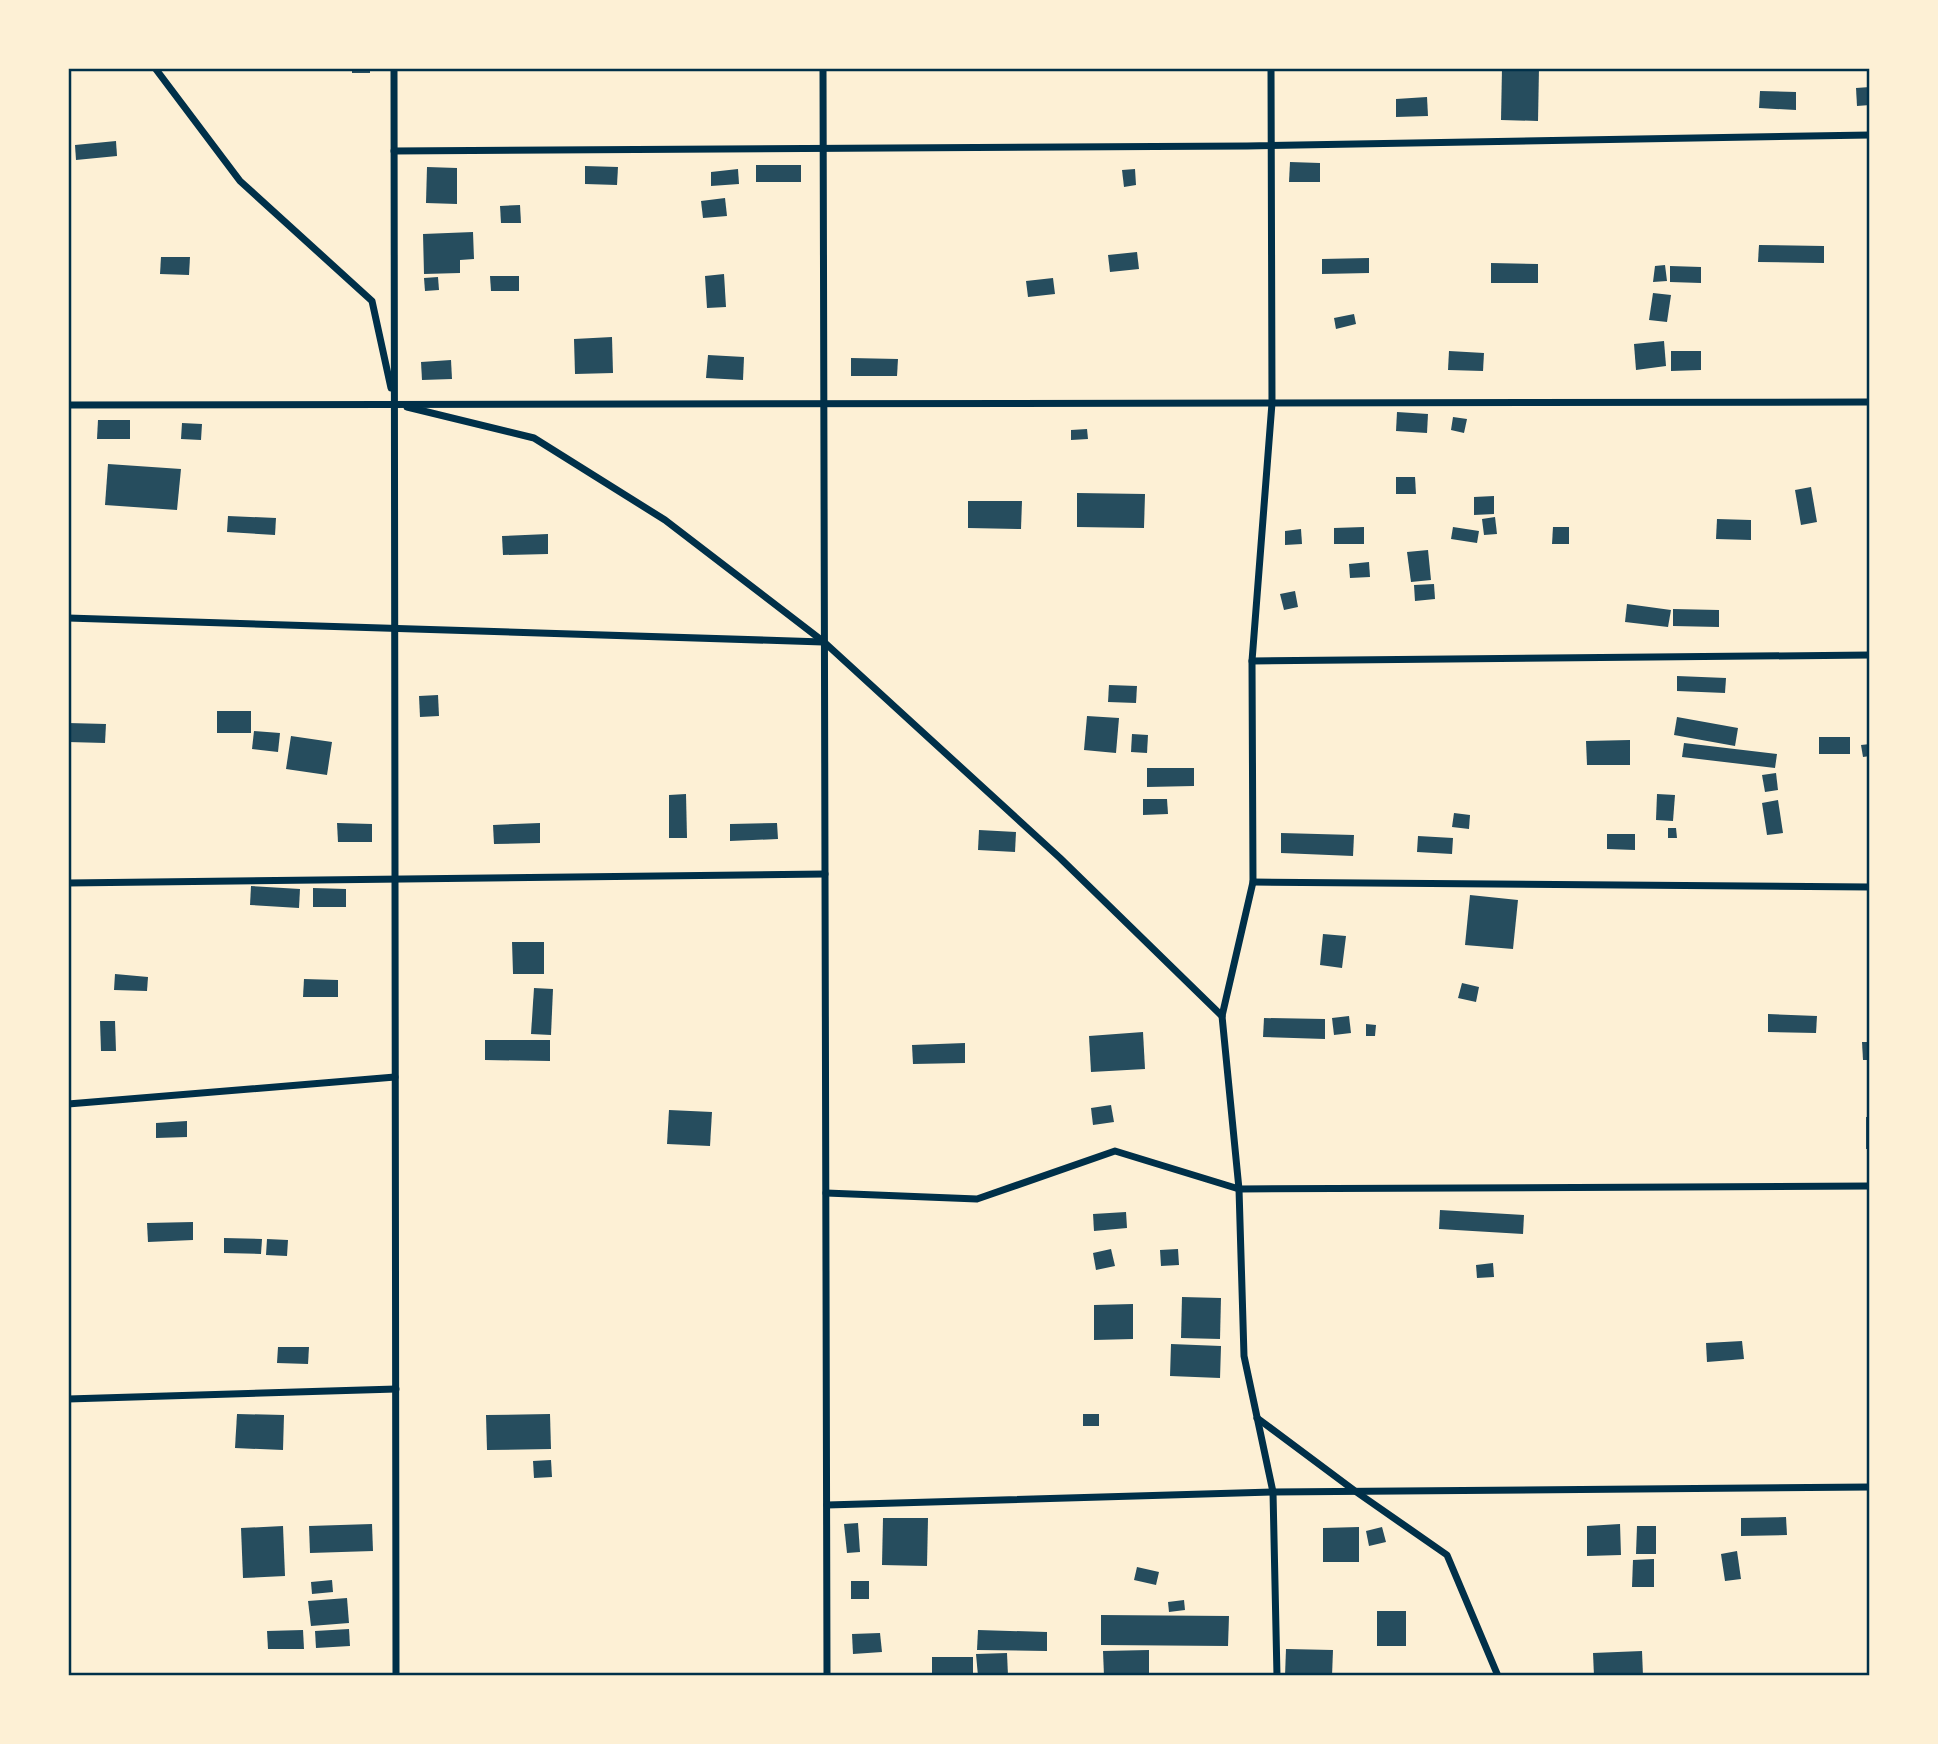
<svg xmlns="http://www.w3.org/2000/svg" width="1938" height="1744" viewBox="0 0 1938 1744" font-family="Ubuntu,sans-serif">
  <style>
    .building { fill: #264d5e }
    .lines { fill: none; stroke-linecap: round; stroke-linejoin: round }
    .minor { stroke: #003049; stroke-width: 7 }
    .neatline { fill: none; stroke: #003049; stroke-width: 2.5 }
  </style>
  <rect width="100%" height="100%" fill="#fdf0d5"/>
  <!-- building -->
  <g class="building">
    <rect x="352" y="68" width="18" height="5"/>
    <polygon points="1502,68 1539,68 1538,121 1501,120"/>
    <polygon points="1870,87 1870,105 1857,106 1856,88"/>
    <polygon points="1760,91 1796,92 1796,110 1759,108"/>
    <polygon points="1427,97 1428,116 1396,117 1396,99"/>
    <polygon points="116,141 117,156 76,160 75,145"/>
    <polygon points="1290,162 1320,163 1320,182 1289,182"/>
    <rect x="756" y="165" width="45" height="17"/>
    <polygon points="585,166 618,167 617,185 585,184"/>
    <polygon points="427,167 457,168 457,204 426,203"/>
    <polygon points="738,169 739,184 711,186 711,172"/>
    <polygon points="1135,169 1136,185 1124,187 1122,170"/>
    <polygon points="725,198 727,216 703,218 701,201"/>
    <polygon points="520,205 521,223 501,223 500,206"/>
    <polygon points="473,232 474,259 460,260 460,273 424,274 423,234"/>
    <polygon points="1759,245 1824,246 1824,263 1758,262"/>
    <polygon points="1137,252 1139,269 1110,272 1108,255"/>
    <polygon points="161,257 190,257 189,275 160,274"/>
    <polygon points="1369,258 1369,273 1322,274 1322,259"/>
    <polygon points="1491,263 1538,264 1538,283 1491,283"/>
    <polygon points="1665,265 1667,281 1653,282 1655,266"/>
    <polygon points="1670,266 1701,267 1701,283 1670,282"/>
    <polygon points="724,274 726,307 707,308 705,276"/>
    <polygon points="490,276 519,276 519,291 491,291"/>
    <polygon points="438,277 439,290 425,291 424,278"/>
    <polygon points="1053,278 1055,294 1028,297 1026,281"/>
    <polygon points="1653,293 1671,295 1667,322 1649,320"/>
    <polygon points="1354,314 1356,324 1336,329 1334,318"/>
    <polygon points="612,337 613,373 575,374 574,339"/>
    <polygon points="1664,341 1666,366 1636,370 1634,344"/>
    <polygon points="1449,351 1484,353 1483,371 1448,370"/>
    <polygon points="1671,351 1701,351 1701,370 1671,371"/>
    <polygon points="708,355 744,357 743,380 706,378"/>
    <polygon points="851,358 898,359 897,376 851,376"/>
    <polygon points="451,360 452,379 422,380 421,362"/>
    <polygon points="1397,412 1428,414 1427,433 1396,431"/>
    <polygon points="1453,417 1467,419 1464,433 1451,430"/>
    <polygon points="98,420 130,420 130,439 97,439"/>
    <polygon points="182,423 202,424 201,440 181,439"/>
    <polygon points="1087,429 1088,439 1071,440 1071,430"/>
    <polygon points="108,464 181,469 177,510 105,505"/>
    <polygon points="1396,477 1415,477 1416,494 1396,494"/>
    <polygon points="1811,487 1817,522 1801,525 1795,490"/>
    <polygon points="1077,493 1145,494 1144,528 1077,527"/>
    <polygon points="1494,496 1494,514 1474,515 1474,497"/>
    <polygon points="968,501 1022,501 1021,529 968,528"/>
    <polygon points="228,516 276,518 275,535 227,532"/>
    <polygon points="1495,517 1497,534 1484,535 1482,519"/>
    <polygon points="1717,519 1751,520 1751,540 1716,539"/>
    <polygon points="1364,527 1364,544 1334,544 1334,528"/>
    <polygon points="1453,527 1479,531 1477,543 1451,539"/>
    <polygon points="1553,527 1569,527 1569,544 1552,544"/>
    <polygon points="1301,529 1302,544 1285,545 1285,531"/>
    <polygon points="548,534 548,554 503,555 502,536"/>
    <polygon points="1428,550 1431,580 1411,582 1407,552"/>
    <polygon points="1369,562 1370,577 1350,578 1349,564"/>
    <polygon points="1434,584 1435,599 1415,601 1414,585"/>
    <polygon points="1295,591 1298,607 1284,610 1280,594"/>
    <polygon points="1627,604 1671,610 1668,627 1625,622"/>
    <polygon points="1673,609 1719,610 1719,627 1673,626"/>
    <polygon points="1677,676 1726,678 1725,693 1677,691"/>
    <polygon points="1109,685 1137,686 1136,703 1108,702"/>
    <polygon points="438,695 439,716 420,717 419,696"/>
    <rect x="217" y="711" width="34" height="22"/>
    <polygon points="1087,716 1119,718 1116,753 1084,750"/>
    <polygon points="1677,717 1738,728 1735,746 1674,735"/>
    <polygon points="68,723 106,724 105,743 68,742"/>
    <polygon points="254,731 280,733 278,752 252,749"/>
    <polygon points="1132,734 1148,735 1147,753 1131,752"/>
    <polygon points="291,736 332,742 327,775 286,769"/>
    <rect x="1819" y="737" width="31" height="17"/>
    <polygon points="1630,740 1630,765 1587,765 1586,741"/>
    <polygon points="1684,743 1777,754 1775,768 1682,757"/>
    <polygon points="1870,744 1870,756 1863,757 1861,745"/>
    <polygon points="1147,768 1194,768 1194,786 1147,787"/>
    <polygon points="1776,773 1778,790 1765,792 1762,775"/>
    <polygon points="686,794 687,838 669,838 669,795"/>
    <polygon points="1657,794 1675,795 1673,821 1656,820"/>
    <polygon points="1143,799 1167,799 1168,814 1143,815"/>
    <polygon points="1778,800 1783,833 1767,835 1762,803"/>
    <polygon points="1454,813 1470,815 1469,829 1452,827"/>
    <polygon points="337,823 372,824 372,842 338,842"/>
    <polygon points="540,823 540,843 494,844 493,825"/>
    <polygon points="777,823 778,839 730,841 730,824"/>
    <polygon points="1668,828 1676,828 1677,838 1668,838"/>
    <polygon points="979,830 1016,832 1015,852 978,850"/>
    <polygon points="1281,833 1354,835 1353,856 1281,853"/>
    <polygon points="1607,834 1635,834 1635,850 1607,849"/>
    <polygon points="1418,836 1453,838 1452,854 1417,852"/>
    <polygon points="251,886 300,889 299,908 250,905"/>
    <polygon points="313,888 346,889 346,907 313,907"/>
    <polygon points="1470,895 1518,900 1513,949 1465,945"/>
    <polygon points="1323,934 1346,936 1342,968 1320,965"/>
    <polygon points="512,942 544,942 544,974 513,974"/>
    <polygon points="115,974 148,977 147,991 114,990"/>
    <polygon points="304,979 338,980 338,997 303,997"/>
    <polygon points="1462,983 1479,987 1476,1002 1458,998"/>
    <polygon points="534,988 553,989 551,1035 531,1034"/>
    <polygon points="1768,1014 1817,1016 1816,1033 1768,1032"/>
    <polygon points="1349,1016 1351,1033 1334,1035 1332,1018"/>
    <polygon points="1264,1018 1325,1019 1325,1039 1263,1037"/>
    <polygon points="100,1021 115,1021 116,1051 101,1051"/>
    <polygon points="1366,1024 1376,1025 1375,1036 1366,1036"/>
    <polygon points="1143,1032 1145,1069 1091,1072 1089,1036"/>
    <polygon points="485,1040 550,1040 550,1061 485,1060"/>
    <polygon points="1862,1042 1870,1042 1870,1060 1863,1060"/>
    <polygon points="965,1043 965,1063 913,1064 912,1045"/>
    <polygon points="1111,1105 1114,1122 1093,1125 1091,1108"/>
    <polygon points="669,1110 712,1112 710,1146 667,1144"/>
    <rect x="1866" y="1117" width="4" height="32"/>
    <polygon points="187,1121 187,1137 156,1138 156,1123"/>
    <polygon points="1440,1210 1524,1215 1523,1234 1439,1229"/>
    <polygon points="1126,1212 1127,1228 1094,1231 1093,1214"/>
    <polygon points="193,1222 193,1240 148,1242 147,1223"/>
    <polygon points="224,1238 262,1239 261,1254 224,1253"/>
    <polygon points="267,1239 288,1240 287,1256 266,1255"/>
    <polygon points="1111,1249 1115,1266 1096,1270 1093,1253"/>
    <polygon points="1178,1249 1179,1265 1161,1266 1160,1250"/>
    <polygon points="1493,1263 1494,1277 1477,1278 1476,1265"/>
    <polygon points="1182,1297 1221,1298 1220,1339 1181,1338"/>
    <polygon points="1133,1304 1133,1339 1094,1340 1094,1305"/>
    <polygon points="1742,1341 1744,1359 1707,1362 1706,1343"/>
    <polygon points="1171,1344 1221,1346 1220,1378 1170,1376"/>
    <polygon points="278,1347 309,1347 308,1364 277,1363"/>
    <polygon points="237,1414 284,1415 283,1450 235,1448"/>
    <polygon points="550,1414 551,1449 487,1450 486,1415"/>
    <rect x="1083" y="1414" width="16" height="12"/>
    <polygon points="551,1460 552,1477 534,1478 533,1461"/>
    <polygon points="1786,1517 1787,1535 1741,1536 1741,1518"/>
    <polygon points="883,1518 928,1518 927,1566 882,1565"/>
    <polygon points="858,1523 860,1552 847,1553 844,1524"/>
    <polygon points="372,1524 373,1551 310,1553 309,1526"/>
    <polygon points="1620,1524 1621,1555 1587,1556 1587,1526"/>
    <polygon points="283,1526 285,1576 243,1578 241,1528"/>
    <polygon points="1637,1526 1656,1526 1656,1554 1636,1554"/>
    <polygon points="1359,1527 1359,1562 1323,1562 1323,1528"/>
    <polygon points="1382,1527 1386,1542 1369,1546 1366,1531"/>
    <polygon points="1737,1551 1741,1579 1725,1581 1721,1554"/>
    <polygon points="1654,1559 1654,1587 1632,1587 1633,1560"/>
    <polygon points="1137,1567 1159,1572 1156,1585 1134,1580"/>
    <polygon points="332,1580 333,1592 312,1594 311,1582"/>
    <rect x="851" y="1581" width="18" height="18"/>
    <polygon points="347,1598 349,1623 311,1626 308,1601"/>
    <polygon points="1184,1600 1185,1610 1169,1612 1168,1602"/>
    <rect x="1377" y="1611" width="29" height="35"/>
    <polygon points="1101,1615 1229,1616 1228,1646 1101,1645"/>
    <polygon points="349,1629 350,1646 316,1648 315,1631"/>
    <polygon points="303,1630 304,1649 268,1649 267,1631"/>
    <polygon points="978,1630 1047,1632 1047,1651 977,1650"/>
    <polygon points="880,1633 882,1652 853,1654 852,1634"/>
    <polygon points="1286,1649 1333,1650 1332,1676 1285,1676"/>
    <polygon points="1149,1650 1149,1676 1104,1676 1103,1651"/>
    <polygon points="1642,1651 1643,1676 1594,1676 1593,1653"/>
    <polygon points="1007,1653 1008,1676 978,1676 976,1654"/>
    <rect x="932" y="1657" width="41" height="19"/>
  </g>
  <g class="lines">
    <!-- minor -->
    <g class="minor">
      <polyline points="155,68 240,181 372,301 391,388"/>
      <polyline points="394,68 396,1676"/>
      <polyline points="823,68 827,1676"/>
      <polyline points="1271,68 1272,403 1252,661 1253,882 1222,1016 1239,1189 1244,1356 1273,1492 1277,1676"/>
      <polyline points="394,151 1247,146 1870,135"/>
      <polyline points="68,405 1870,402"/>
      <polyline points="407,407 534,438 665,520 824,642 1060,858 1222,1016"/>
      <polyline points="68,618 823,642"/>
      <polyline points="1252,661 1870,655"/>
      <polyline points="1253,882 1870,887"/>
      <polyline points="68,883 825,874"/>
      <polyline points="68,1104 395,1077"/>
      <polyline points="826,1193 977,1199 1115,1151 1239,1189 1870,1186"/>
      <polyline points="68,1399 396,1389"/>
      <polyline points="1257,1418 1355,1491 1447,1555 1498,1676"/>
      <polyline points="827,1505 1273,1492 1870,1487"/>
    </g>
  </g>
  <!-- border -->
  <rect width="1938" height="1744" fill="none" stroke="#fdf0d5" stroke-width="140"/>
  <rect x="70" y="70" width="1798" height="1604" class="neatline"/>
</svg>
